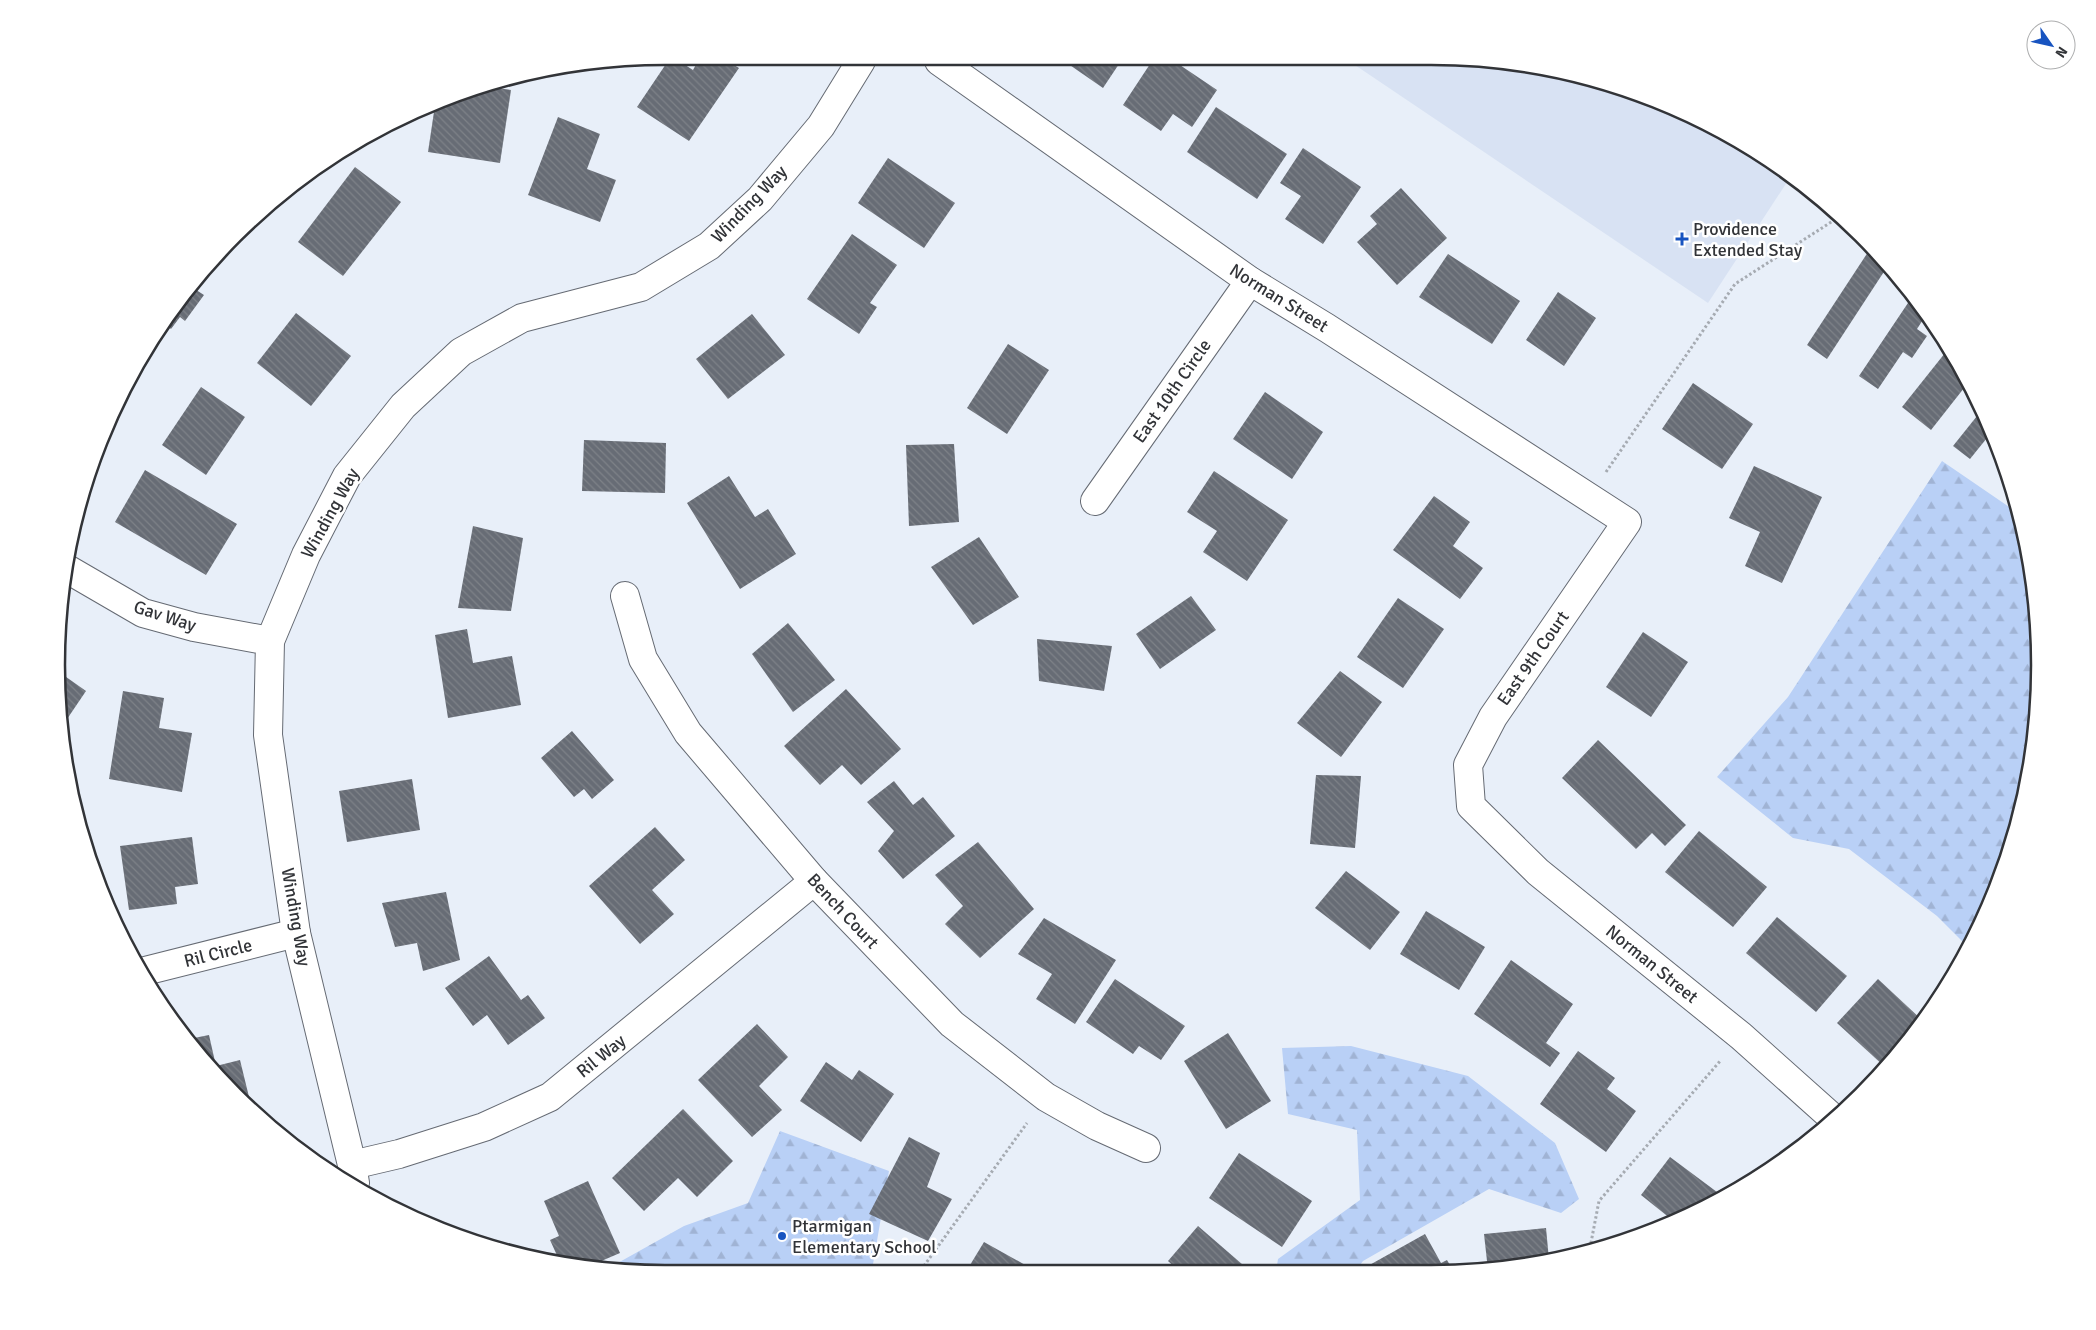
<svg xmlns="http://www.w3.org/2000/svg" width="2096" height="1330" viewBox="0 0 2096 1330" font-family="Signika,sans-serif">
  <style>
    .built { fill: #d8e2f3 }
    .forest { fill: url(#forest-firs) }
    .building { fill: url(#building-back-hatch) }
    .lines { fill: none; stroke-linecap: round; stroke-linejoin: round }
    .minor-casing { stroke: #656a73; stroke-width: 30 }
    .path { stroke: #a6abb2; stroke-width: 3; stroke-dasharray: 2.5 2.5; stroke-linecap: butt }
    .minor { stroke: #fff; stroke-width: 28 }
    .poi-dot { fill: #1854c0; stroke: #fff; stroke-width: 2 }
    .labels { text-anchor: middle; stroke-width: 5; stroke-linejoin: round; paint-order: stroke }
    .street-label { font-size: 18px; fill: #323438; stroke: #fff }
    .poi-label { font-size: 18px; fill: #323438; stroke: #fff; text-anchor: start }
    .rim { fill: none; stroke: #323438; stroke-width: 2.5 }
  </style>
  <defs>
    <pattern id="forest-firs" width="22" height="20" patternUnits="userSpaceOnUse" patternTransform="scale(1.25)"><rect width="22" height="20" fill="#b9d0f6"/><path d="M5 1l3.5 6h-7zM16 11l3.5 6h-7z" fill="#a0b3d4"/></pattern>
    <pattern id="building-back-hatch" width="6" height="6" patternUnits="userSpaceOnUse" patternTransform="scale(1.25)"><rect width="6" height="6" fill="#676c75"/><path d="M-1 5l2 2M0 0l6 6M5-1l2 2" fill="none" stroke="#7e8288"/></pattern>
  </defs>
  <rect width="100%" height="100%" fill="#e8eff9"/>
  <!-- built -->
  <polygon class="built" points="1349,61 1510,61 1664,103 1791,176 1708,303"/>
  <!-- forest -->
  <g class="forest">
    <polygon points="1942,461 2018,513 2035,586 2038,705 2019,823 1977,934 1969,948 1937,916 1849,849 1793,838 1717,777 1788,697"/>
    <polygon points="1351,1046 1468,1076 1555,1143 1579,1199 1561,1213 1489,1189 1363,1261 1355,1272 1276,1272 1278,1259 1360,1200 1357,1130 1288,1114 1282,1048"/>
    <polygon points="780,1131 889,1171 872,1270 607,1269 684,1226 748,1203"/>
  </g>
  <!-- building -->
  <g class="building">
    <polygon points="668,61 679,61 693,70 698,61 727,61 739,68 689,141 637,107"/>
    <polygon points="1064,61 1121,61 1103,88"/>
    <polygon points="1152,61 1174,61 1217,90 1192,127 1173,114 1161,131 1123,105"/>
    <polygon points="481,86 511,90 500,163 428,152 435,105 470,88"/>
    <polygon points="1216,107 1287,154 1257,199 1187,152"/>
    <polygon points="558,117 600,134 587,169 616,180 600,222 528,195"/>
    <polygon points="1303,148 1361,187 1323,244 1285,219 1301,196 1280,183"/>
    <polygon points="888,158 955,203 924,248 858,203"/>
    <polygon points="355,167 401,202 343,276 298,242"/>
    <polygon points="1401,188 1447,238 1397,285 1357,242 1377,224 1370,216"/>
    <polygon points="852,234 897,265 870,303 877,307 859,334 807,299"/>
    <polygon points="1870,249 1889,264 1827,359 1807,345"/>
    <polygon points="1448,254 1520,301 1492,344 1419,297"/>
    <polygon points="190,286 204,295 185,321 180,317 171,329 163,323"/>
    <polygon points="1558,292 1596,318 1564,366 1526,340"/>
    <polygon points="1912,297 1926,315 1917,329 1927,336 1912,358 1903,352 1878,389 1859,376"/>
    <polygon points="296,313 351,356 311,406 257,363"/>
    <polygon points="752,314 785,355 728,399 696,359"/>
    <polygon points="1008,344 1049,370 1007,434 967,408"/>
    <polygon points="1949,348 1958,361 1968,383 1931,430 1902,407"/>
    <polygon points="1693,383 1753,424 1722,469 1662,429"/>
    <polygon points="201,387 245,417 206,475 162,445"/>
    <polygon points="1265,392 1323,432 1292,479 1233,439"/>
    <polygon points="1981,411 1991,433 1970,459 1953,446"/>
    <polygon points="584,440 666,443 665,493 582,491"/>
    <polygon points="954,444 959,522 909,526 906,445"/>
    <polygon points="1754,466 1822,497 1782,583 1745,566 1760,532 1729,518"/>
    <polygon points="145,470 237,524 206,575 115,522"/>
    <polygon points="1214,471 1288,520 1247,581 1203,552 1217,531 1187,512"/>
    <polygon points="87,476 95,480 83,497"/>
    <polygon points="729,476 755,517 768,509 796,554 740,589 687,503"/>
    <polygon points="1434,496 1470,522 1453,546 1483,568 1460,599 1393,550"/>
    <polygon points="473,526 523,538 511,611 458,608"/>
    <polygon points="979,537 1019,597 973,625 931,567"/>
    <polygon points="1191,596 1216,630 1160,669 1136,634"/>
    <polygon points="1398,598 1444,629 1403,688 1357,657"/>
    <polygon points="788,623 835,680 793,712 752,654"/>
    <polygon points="467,629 473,663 512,656 521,705 448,718 435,635"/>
    <polygon points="1643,632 1688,662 1651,717 1606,687"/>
    <polygon points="1037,639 1112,646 1104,691 1039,681"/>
    <polygon points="1340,671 1382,702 1341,757 1297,723"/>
    <polygon points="59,672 86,691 61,728"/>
    <polygon points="846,689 901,749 861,785 842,765 820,785 784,746"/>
    <polygon points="123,691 164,698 159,728 192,733 182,792 109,779"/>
    <polygon points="572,731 614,780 592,799 584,789 574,797 541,758"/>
    <polygon points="1598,740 1686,825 1665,846 1652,833 1636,849 1562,778"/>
    <polygon points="1316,775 1361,776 1355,848 1310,844"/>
    <polygon points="412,779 420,830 347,842 339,791"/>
    <polygon points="894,781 913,805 923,797 955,836 903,879 878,851 894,831 867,802"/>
    <polygon points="655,827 685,860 652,890 674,914 640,944 589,886"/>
    <polygon points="1699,831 1767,887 1733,927 1665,872"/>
    <polygon points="192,837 198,884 175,887 177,904 129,910 120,846"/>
    <polygon points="978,842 1034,909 980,958 945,924 963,906 935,875"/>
    <polygon points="1346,871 1400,912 1370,950 1315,908"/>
    <polygon points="446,892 460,960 423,971 417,943 395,947 382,903"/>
    <polygon points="1426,911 1485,947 1459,990 1400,954"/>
    <polygon points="1777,917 1847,976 1816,1012 1746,953"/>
    <polygon points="1044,918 1116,960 1075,1024 1036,999 1052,974 1018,954"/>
    <polygon points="489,956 521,1000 528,995 545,1018 508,1045 487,1015 473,1026 445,988"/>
    <polygon points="1511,960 1573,1004 1546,1043 1560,1053 1550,1067 1474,1014"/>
    <polygon points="1115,979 1185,1026 1161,1060 1139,1046 1133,1054 1086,1022"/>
    <polygon points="1878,979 1923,1021 1914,1036 1885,1067 1837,1023"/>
    <polygon points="757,1024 788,1057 759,1086 782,1110 752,1137 698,1080"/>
    <polygon points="1228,1033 1271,1101 1226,1129 1184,1061"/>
    <polygon points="209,1035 216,1066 240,1060 250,1101 243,1103 234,1095 189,1039"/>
    <polygon points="1578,1051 1615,1078 1607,1089 1636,1111 1606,1152 1540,1104"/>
    <polygon points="826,1062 852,1080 859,1070 894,1094 861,1142 800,1101"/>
    <polygon points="683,1109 733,1161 697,1197 678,1178 644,1211 612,1178"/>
    <polygon points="909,1137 940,1153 927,1187 952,1199 928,1241 869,1214"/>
    <polygon points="1239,1153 1312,1201 1282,1247 1209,1198"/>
    <polygon points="1670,1157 1721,1195 1717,1200 1671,1219 1641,1195"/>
    <polygon points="588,1181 620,1253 585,1268 560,1262 550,1240 559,1236 544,1201"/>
    <polygon points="1198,1226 1250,1271 1179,1271 1168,1261"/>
    <polygon points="1546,1228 1549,1260 1488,1270 1484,1234"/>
    <polygon points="1425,1234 1441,1263 1447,1260 1454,1272 1357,1272"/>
    <polygon points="984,1242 1036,1271 967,1270"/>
  </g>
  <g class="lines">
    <defs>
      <g id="minor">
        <polyline points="939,61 1250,281 1327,328 1627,522 1493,717 1468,765 1471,806 1538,872 1741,1036 1835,1120"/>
        <polyline points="1095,501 1250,281"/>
        <polyline points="69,570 143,613 194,627 270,641"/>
        <polyline points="625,596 643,659 688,733 814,881 952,1024 1046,1097 1097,1126 1146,1148"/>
        <polyline points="141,972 296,933"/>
        <polyline points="352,1165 399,1154 484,1127 550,1097 814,881"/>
        <polyline points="355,1183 352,1165 296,933 268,735 270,641 306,555 347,476 403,406 461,352 522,318 641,287 709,246 760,199 821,126 861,61"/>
      </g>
    </defs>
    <!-- minor casing -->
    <use href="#minor" class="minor-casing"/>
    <!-- path -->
    <g class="path">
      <polyline points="1606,472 1735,284 1839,217"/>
      <polyline points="1589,1253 1599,1201 1721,1060"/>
      <polyline points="921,1270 1027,1123"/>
    </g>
    <!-- minor -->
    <use href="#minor" class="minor"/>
  </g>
  <!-- markers -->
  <g class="poi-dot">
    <path d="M1679.5 231.5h5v5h5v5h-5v5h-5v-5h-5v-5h5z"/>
    <circle cx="782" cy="1236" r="5"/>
  </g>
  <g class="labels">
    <!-- street labels -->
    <g class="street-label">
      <text transform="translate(749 204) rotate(-46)" y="6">Winding Way</text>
      <text transform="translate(1279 298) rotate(32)" y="6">Norman Street</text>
      <text transform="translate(1172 391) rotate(-55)" y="6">East 10th Circle</text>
      <text transform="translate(330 513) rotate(-61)" y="6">Winding Way</text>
      <text transform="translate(165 616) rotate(18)" y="6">Gav Way</text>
      <text transform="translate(1533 658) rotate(-55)" y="6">East 9th Court</text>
      <text transform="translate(843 911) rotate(47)" y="6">Bench Court</text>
      <text transform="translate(296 917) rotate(80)" y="6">Winding Way</text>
      <text transform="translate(218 953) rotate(-14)" y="6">Ril Circle</text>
      <text transform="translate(1652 964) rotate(39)" y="6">Norman Street</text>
      <text transform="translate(601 1056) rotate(-39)" y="6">Ril Way</text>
    </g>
    <!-- poi labels -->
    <g class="poi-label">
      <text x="1693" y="235">Providence<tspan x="1693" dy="21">Extended Stay</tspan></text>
      <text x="792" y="1232">Ptarmigan<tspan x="792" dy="21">Elementary School</tspan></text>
    </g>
  </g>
  <!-- crop -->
  <path d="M0 0H2096V1330H0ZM665 65H1431A600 600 0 0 1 2031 665V665A600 600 0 0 1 1431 1265H665A600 600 0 0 1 65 665V665A600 600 0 0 1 665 65Z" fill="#fff" fill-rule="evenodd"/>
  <path class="rim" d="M665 65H1431A600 600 0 0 1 2031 665V665A600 600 0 0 1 1431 1265H665A600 600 0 0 1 65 665V665A600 600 0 0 1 665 65Z"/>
  <!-- north arrow -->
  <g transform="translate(2051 45) rotate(124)"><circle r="24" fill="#ffffff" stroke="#adaeaf"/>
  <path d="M0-4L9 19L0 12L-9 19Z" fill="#1854c0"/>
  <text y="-8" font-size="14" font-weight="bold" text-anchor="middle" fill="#323438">N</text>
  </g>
</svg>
